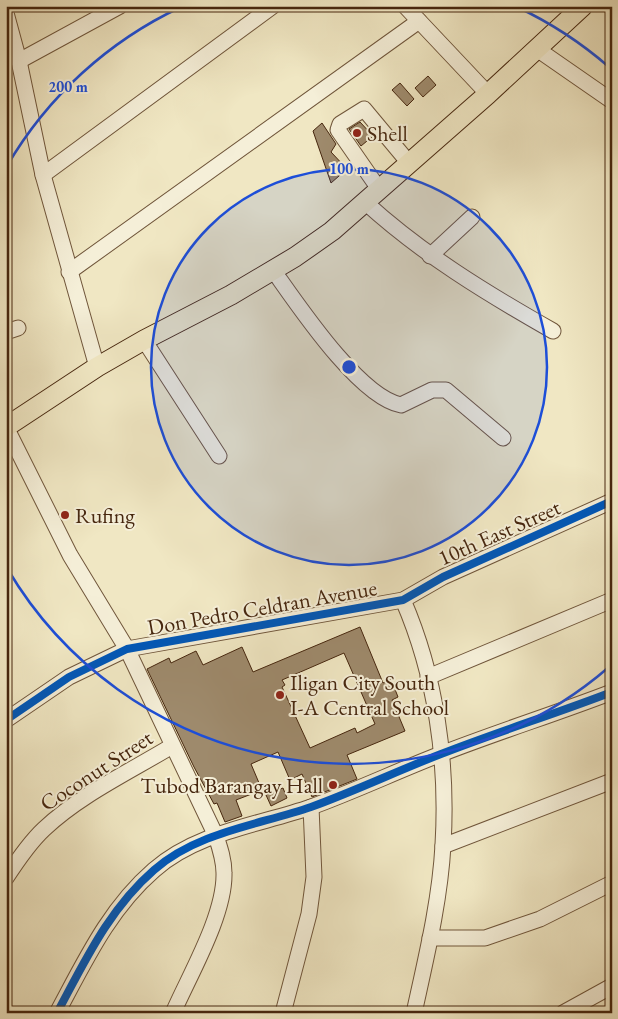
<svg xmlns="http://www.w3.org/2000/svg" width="618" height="1019" viewBox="0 0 618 1019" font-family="'EB Garamond',serif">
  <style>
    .building { fill: #9e8a6c; stroke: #46260e; fill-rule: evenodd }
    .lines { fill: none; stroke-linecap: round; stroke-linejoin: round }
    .minor-casing { stroke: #70563b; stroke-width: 17 }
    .major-casing { stroke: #46260e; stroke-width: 21 }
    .minor { stroke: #f5efd8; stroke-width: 15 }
    .major { stroke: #f0e7c3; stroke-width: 19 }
    .cycleway-casing { stroke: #f5efd8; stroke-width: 11 }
    .cycleway { stroke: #0057b8; stroke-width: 8 }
    .ring { fill: none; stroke: #1d4ed8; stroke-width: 2.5 }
    .poi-dot { fill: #8f2418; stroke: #f5efd8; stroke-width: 2 }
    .labels { text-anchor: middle; stroke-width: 4; stroke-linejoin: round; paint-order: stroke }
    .poi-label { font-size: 22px; fill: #46260e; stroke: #f5efd8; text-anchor: start }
    .street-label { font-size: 22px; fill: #46260e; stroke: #f5efd8 }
    .centre { fill: #1d4ed8; stroke: #f5efd8; stroke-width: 2.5 }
    .ring-label { font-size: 15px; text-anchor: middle; font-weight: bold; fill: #1d4ed8; stroke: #f5efd8; stroke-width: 4; stroke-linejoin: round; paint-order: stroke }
  </style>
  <rect width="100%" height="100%" fill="#f0e7c3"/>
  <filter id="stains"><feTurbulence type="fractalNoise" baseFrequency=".004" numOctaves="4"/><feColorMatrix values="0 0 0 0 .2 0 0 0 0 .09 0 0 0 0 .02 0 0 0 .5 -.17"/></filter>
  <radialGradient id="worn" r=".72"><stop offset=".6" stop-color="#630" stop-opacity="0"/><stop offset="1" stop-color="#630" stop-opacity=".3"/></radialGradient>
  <!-- building -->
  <g class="building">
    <polygon points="428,76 436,85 423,97 415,88"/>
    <polygon points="400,83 414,99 407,106 392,90"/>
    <polygon points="360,122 373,136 361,146 349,129"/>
    <polygon points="322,123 336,144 331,152 347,169 331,183 313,131"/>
    <path d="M360,627L383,683L391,679L398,697L392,700L405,731L347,755L357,779L312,797L302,774L290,780L278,752L251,764L262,790L236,800L242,816L225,822L217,803L214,804L194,767L147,669L169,658L171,663L196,651L203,665L242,647L253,672ZM344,653L375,724L357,733L355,728L310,748L282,687L285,685L282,680Z"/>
    <polygon points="283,788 287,798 271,806 266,795"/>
  </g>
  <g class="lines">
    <defs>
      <g id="minor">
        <polyline points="405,6 488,94"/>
        <polyline points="6,13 19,61 43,175 97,367"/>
        <polyline points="537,49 612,101"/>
        <polyline points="19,61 120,6"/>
        <polyline points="43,175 273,6"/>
        <polyline points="379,189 338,130 340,124 364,109 409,163"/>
        <path d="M365,202C422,254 486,293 553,331"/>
        <polyline points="430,256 472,217"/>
        <path d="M273,270C298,305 359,397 401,405L432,390H446L503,438"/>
        <polyline points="69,272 419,21"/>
        <polyline points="6,332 18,328"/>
        <polyline points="144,340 219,456"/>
        <path d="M6,427L70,555L127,649L216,836C220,848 224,860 224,873C225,915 190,974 173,1013"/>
        <path d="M403,600C436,676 448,762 443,845C440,901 426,958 414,1013"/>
        <polyline points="428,677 612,600"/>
        <polyline points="6,720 69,677 127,649 403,600 443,577 612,501"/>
        <polyline points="443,846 612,781"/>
        <path d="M6,878C17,861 29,843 44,829C80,795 129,772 172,746"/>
        <polyline points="430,938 485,938 540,919 612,883"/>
        <path d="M57,1013C85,961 109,909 154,870C197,832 259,825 311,807C355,791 397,771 441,754C497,732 555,714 612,692"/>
        <polyline points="283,1013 309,914 314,877 311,807"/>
        <polyline points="563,1013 612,986"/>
      </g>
      <polyline id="major" points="6,427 97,367 144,340 231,295 295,257 332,231 488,94 583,6"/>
    </defs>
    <!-- minor casing -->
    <use href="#minor" class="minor-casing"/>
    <!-- major casing -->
    <use href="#major" class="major-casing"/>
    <!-- minor -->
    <use href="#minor" class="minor"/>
    <!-- major -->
    <use href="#major" class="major"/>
    <defs>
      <g id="cycleway">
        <polyline points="6,720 69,677 127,649 403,600 443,577 612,501"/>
        <path d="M57,1013C85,961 109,909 154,870C197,832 259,825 311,807C355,791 397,771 441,754C497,732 555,714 612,692"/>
      </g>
    </defs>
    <!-- cycleway casing -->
    <use href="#cycleway" class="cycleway-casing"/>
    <!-- cycleway -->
    <use href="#cycleway" class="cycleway"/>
  </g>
  <!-- distance rings -->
  <circle cx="349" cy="367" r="198" fill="#1d4ed8" fill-opacity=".12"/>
  <g class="ring">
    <circle cx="349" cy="367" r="198"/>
    <path d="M609 667A397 397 0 0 1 7 568M7 166A397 397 0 0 1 181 7M517 7A397 397 0 0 1 609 67"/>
  </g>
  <!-- markers -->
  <g class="poi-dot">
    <circle cx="357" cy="133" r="5"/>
    <circle cx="65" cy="515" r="5"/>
    <circle cx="280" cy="695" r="5"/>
    <circle cx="333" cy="785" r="5"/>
  </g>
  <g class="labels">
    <!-- poi labels -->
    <g class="poi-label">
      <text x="367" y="141">Shell</text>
      <text x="75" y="523">Rufing</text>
      <text x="290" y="690">Iligan City South<tspan x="290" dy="25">I-A Central School</tspan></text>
      <text x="323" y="793" text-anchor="end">Tubod Barangay Hall</text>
    </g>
    <!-- street labels -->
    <g class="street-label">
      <text transform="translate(499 532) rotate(-24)" y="8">10th East Street</text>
      <text transform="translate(262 607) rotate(-10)" y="8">Don Pedro Celdran Avenue</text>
      <text transform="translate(96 770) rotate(-33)" y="8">Coconut Street</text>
    </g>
  </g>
  <circle cx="349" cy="367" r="8" class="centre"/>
  <g class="ring-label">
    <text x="68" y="92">200 m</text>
    <text x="349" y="174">100 m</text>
  </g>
  <!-- margin -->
  <rect width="618" height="1019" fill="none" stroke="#f0e7c3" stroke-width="25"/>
  <rect x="8" y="8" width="603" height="1004" fill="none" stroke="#46260e" stroke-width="2.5"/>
  <rect x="12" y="12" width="593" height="994" fill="none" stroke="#46260e"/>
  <rect width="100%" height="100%" filter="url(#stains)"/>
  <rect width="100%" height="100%" fill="url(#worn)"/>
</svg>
